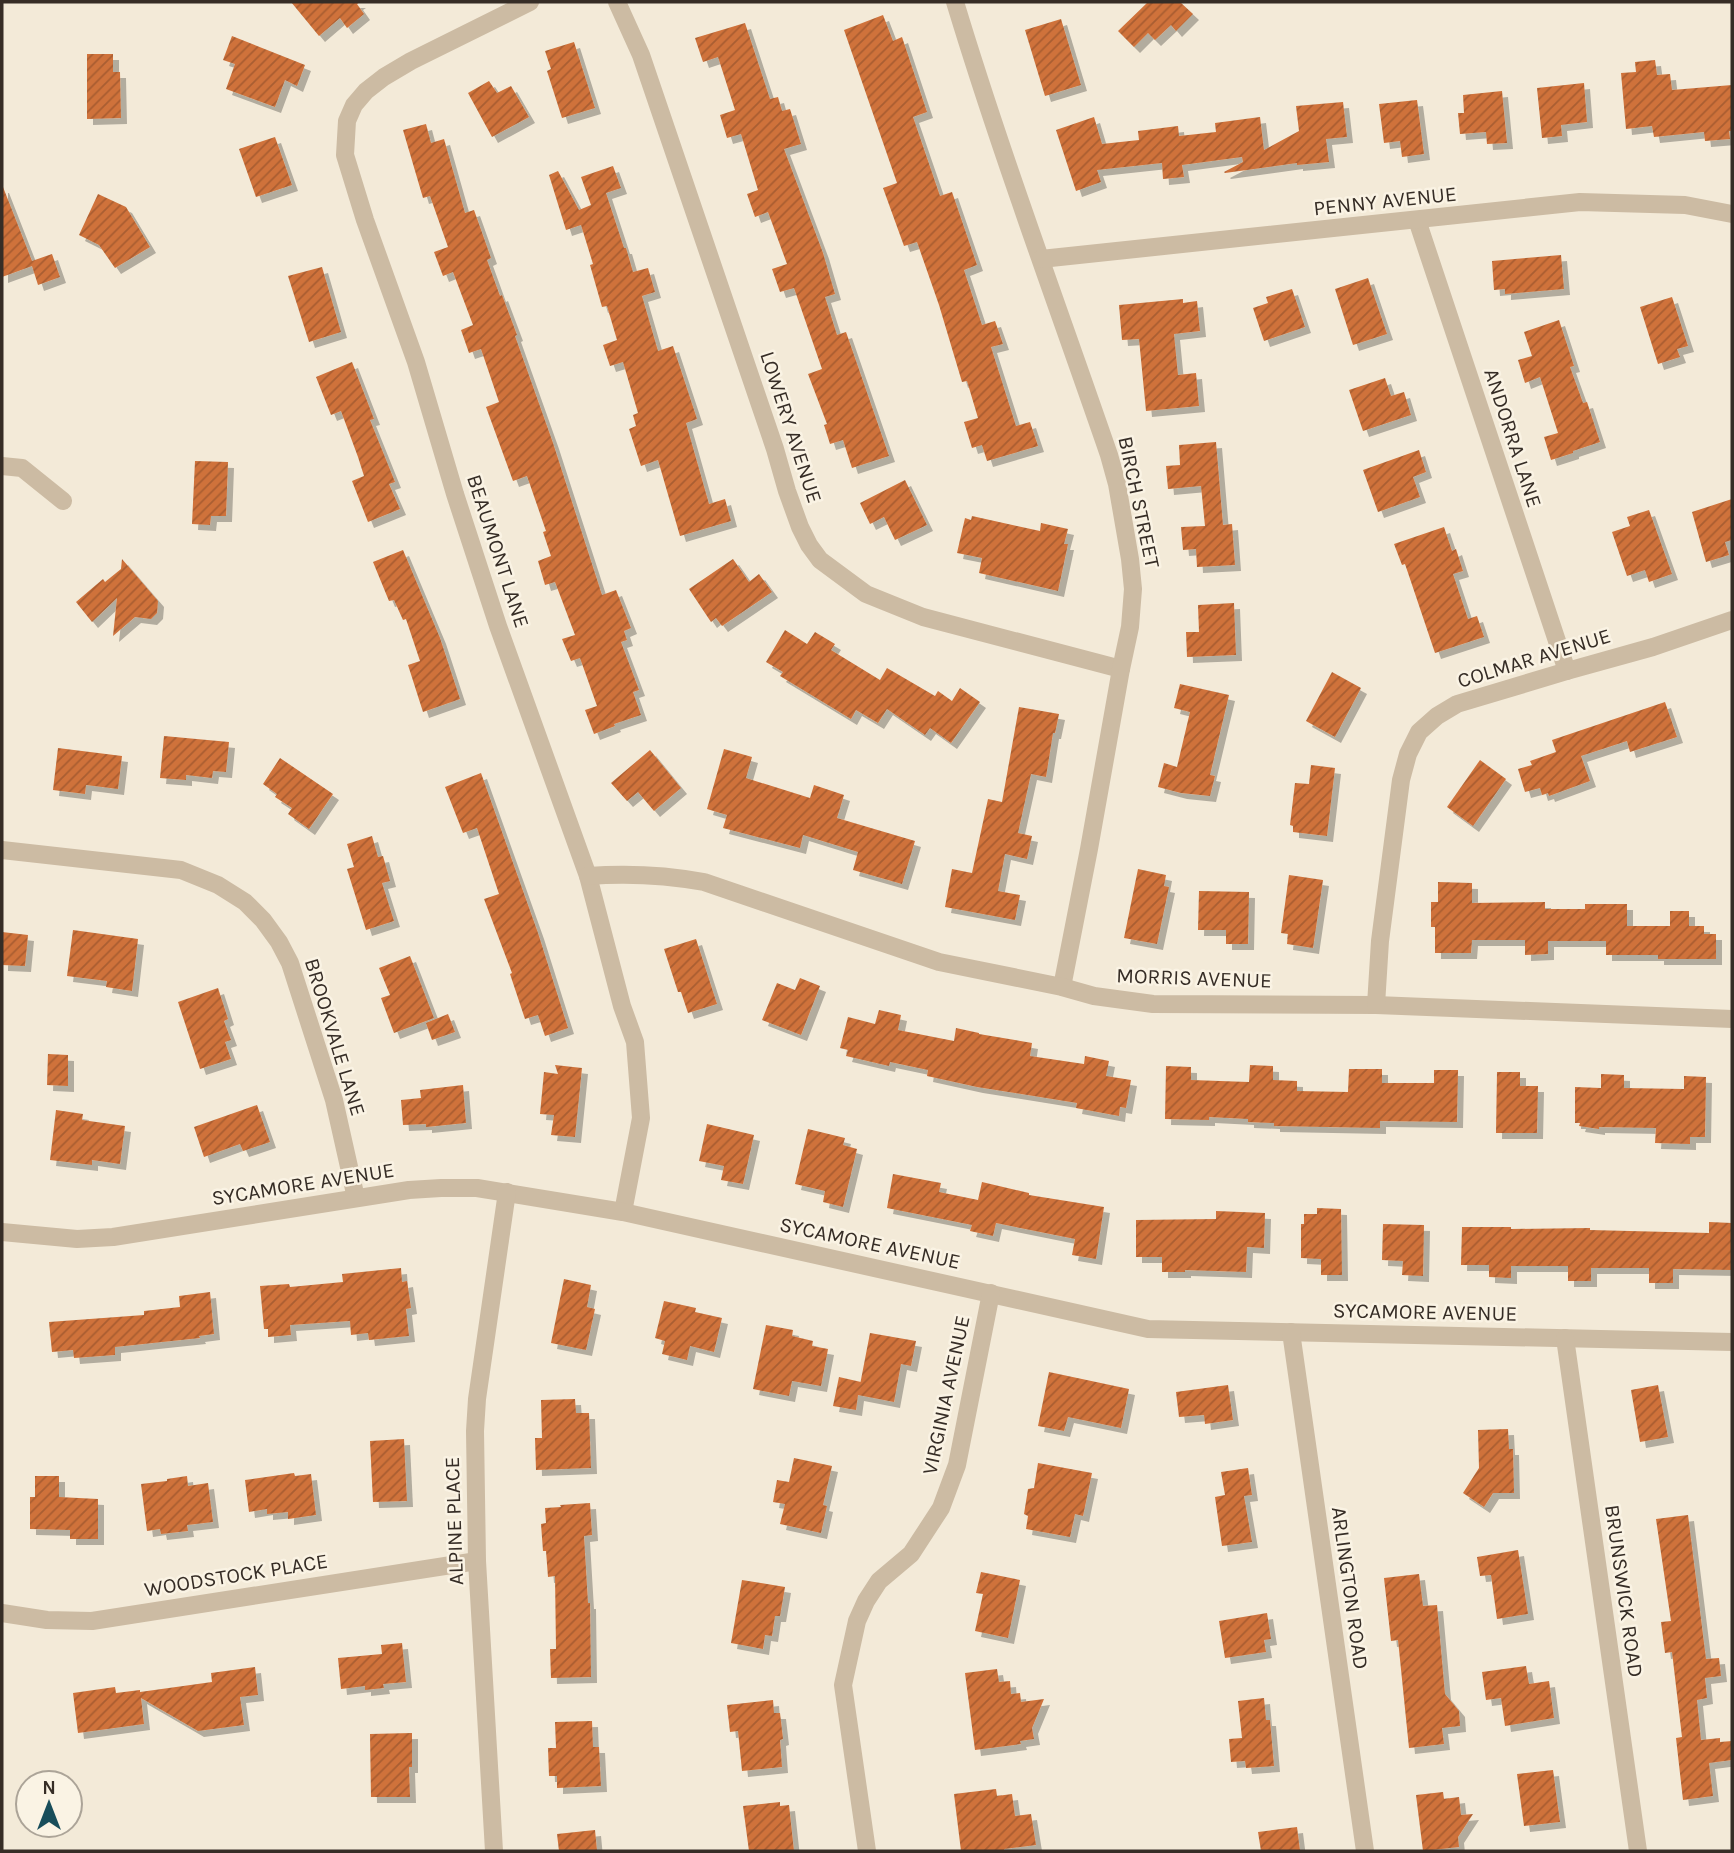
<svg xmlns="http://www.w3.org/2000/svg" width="1734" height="1853" viewBox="0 0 1734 1853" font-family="Karla,sans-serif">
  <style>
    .building { fill: url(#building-hatch); filter: url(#shadow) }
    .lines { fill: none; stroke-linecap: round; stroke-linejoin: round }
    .minor { stroke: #ccbba3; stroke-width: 18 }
    .labels { text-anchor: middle; stroke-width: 5; stroke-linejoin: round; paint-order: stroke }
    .street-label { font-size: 21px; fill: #362d26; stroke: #faf3e4 }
  </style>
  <defs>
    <pattern id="building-hatch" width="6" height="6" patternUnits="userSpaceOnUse" patternTransform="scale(1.75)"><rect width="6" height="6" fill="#cf723a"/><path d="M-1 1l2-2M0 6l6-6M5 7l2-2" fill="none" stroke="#a95e31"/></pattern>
    <filter id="shadow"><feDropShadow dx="6" dy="6" stdDeviation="0" flood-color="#0004"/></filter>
  </defs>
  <rect width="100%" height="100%" fill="#f3ead8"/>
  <!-- building -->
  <g class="building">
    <polygon points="291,2 360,2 357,4 364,14 347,28 340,18 319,36"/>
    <polygon points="1148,2 1180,2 1193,14 1176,31 1171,25 1155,40 1148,33 1134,47 1118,31"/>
    <polygon points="883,15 893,41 902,37 927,112 913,117 940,196 952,192 977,265 964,270 982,325 995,321 1003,344 991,347 1016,426 1030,422 1038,446 987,461 982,445 972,448 964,422 978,418 967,381 962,382 939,305 917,242 904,246 883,188 897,183 844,30"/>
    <polygon points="1061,19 1081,85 1045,96 1025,30"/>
    <polygon points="745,23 770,99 778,97 782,111 790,109 801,144 784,149 823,253 835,294 825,297 837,335 846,332 889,456 852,468 843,440 830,444 824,425 827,424 808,374 822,369 794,288 780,292 772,269 787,264 768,212 755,217 747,194 758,190 741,134 727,138 720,115 735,110 718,57 703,62 695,38"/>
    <polygon points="232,36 305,65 297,86 285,80 275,107 226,89 235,64 223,60"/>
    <polygon points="574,42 595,108 562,118 547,71 551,69 545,51"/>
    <polygon points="87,54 113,54 113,72 120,72 121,118 87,119"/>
    <polygon points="1655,60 1657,75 1670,74 1672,90 1732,85 1732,131 1729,131 1730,139 1705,141 1704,132 1654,137 1652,126 1626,129 1621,73 1636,72 1635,62"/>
    <polygon points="489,81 497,93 511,86 529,117 492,137 468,93"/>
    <polygon points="1584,83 1587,122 1561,125 1562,136 1542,138 1537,88"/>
    <polygon points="1502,91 1507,143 1487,144 1486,132 1460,134 1458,113 1464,113 1463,95"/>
    <polygon points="1417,100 1424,154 1402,157 1400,141 1384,143 1379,104"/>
    <polygon points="1343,102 1347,137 1326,139 1329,162 1297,165 1297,163 1225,173 1224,172 1243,162 1242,157 1182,165 1184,177 1163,179 1162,163 1097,170 1101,182 1076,191 1056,130 1094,117 1102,144 1139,140 1138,131 1178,126 1179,136 1216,132 1215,123 1260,117 1264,150 1299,131 1296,106"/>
    <polygon points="426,124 431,143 444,139 465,213 474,210 491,258 487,260 500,296 502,295 517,335 515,336 553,443 602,595 616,590 631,628 624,631 627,640 621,642 639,690 633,692 641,715 614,724 615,726 594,734 585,710 597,706 580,658 571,661 562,639 575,635 555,582 545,585 538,561 551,556 543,532 546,531 527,476 513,481 486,407 499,402 481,349 469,353 461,330 473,325 453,272 443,276 434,252 448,247 430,196 423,198 403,130"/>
    <polygon points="275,137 292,185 256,197 239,149"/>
    <polygon points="613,166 621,188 606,193 624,248 626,248 633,272 648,268 655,292 642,296 658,351 673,346 697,419 686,423 709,504 725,499 731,521 680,536 658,460 641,466 629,429 636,426 633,415 638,413 623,362 610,366 603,345 617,340 607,306 602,307 590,265 593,264 581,225 566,230 549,175 558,171 579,210 591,205 581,177"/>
    <polygon points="2,187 3,187 32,261 52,254 60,277 38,285 32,266 2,277"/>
    <polygon points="98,194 126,207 150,247 115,268 99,245 79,235"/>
    <polygon points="1561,255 1564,289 1505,294 1505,289 1494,290 1492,261"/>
    <polygon points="322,267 341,332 309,342 288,276"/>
    <polygon points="1368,278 1387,334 1353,345 1335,289"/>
    <polygon points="1292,289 1305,327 1264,341 1253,308 1268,303 1266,297"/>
    <polygon points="1672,297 1688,346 1677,349 1680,357 1658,364 1640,307"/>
    <polygon points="1183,299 1183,303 1197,301 1200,331 1174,334 1178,375 1196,373 1199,406 1146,411 1139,339 1122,340 1119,305"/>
    <polygon points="1559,320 1574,366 1570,367 1583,403 1587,402 1600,442 1573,451 1573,453 1551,460 1544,437 1558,433 1540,377 1525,383 1518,360 1532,356 1524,332"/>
    <polygon points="352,362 374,419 370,420 395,482 389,484 400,509 368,522 352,481 364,476 358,457 341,411 331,415 316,377"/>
    <polygon points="1385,378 1391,396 1404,392 1411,415 1363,431 1349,390"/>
    <polygon points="1216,442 1223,525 1232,524 1235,565 1197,567 1196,549 1183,550 1181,527 1205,526 1201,486 1168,489 1166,466 1180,465 1179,445"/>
    <polygon points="1419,450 1426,472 1413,477 1420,497 1378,512 1363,470"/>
    <polygon points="195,461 228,462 226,516 211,516 210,525 192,524"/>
    <polygon points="905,480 927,525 895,540 884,517 870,524 860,503"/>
    <polygon points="1732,499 1732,540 1725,542 1729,555 1706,562 1692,512"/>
    <polygon points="1649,510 1672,574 1649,582 1645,570 1627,576 1612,532 1630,526 1627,517"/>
    <polygon points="972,516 1040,531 1041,523 1068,529 1064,544 1068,544 1058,591 979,573 982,558 957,553 965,518 971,520"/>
    <polygon points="1444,527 1452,551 1456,549 1463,571 1453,574 1468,619 1477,616 1484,637 1435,653 1405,564 1402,565 1394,544"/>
    <polygon points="403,550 440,638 460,699 423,712 408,665 420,661 406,619 403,620 394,600 389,601 373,562"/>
    <polygon points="122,559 158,601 157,613 151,619 135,617 113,636 117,598 92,622 76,602 103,579 105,582 121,569"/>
    <polygon points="733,559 749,582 759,574 772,592 722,626 716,618 711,622 689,589"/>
    <polygon points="1234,603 1236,655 1187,657 1186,632 1199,632 1198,605"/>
    <polygon points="785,630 807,644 815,632 835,644 831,650 880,680 887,668 935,696 938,691 952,701 960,688 980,702 951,743 930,728 925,735 887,709 878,723 856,710 851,719 780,676 783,672 766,662"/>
    <polygon points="1332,672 1361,688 1335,737 1306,721"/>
    <polygon points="1180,684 1229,695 1210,775 1215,776 1210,796 1181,793 1158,787 1164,763 1177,767 1190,712 1174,708"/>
    <polygon points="1665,702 1677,737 1630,752 1627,741 1581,756 1590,781 1549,796 1548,793 1542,795 1540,788 1525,792 1518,769 1532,765 1530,761 1556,752 1552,740"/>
    <polygon points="1019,707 1059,714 1055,733 1053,733 1046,777 1031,774 1018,833 1032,836 1027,859 1005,854 998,891 1020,895 1015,920 945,907 952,869 972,873 988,799 1002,802"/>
    <polygon points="164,736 229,742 226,772 213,771 212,778 186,775 186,780 160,778"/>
    <polygon points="58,748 122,756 118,789 86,785 85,794 53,790"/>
    <polygon points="724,749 752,757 746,778 810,798 814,785 844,795 837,818 915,841 902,884 853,870 858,852 803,835 800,848 723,828 727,815 707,809"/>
    <polygon points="650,750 681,788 654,811 638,792 627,801 611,783"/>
    <polygon points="280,758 333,794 309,829 288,814 292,808 275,797 277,794 263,784"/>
    <polygon points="1480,760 1506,779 1473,826 1447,807"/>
    <polygon points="1311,765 1335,768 1327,836 1293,832 1293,826 1290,825 1295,783 1309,784"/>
    <polygon points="481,773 538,933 568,1028 545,1036 538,1015 525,1019 510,974 512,973 484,899 499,894 477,828 463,833 445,787"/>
    <polygon points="372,836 378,857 383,856 390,881 382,883 394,921 366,930 347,869 354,867 347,844"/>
    <polygon points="1138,869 1166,875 1164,886 1169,887 1157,944 1124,938"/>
    <polygon points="1289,875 1323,880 1313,948 1287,944 1288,934 1281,933"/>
    <polygon points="1438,882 1472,883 1472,903 1545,902 1545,909 1585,909 1585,904 1627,904 1627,926 1670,926 1670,911 1689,911 1689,926 1704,926 1704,934 1716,934 1716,959 1658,959 1658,955 1606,955 1606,941 1548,941 1548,954 1525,955 1525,940 1472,940 1471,953 1435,953 1435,927 1431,927 1431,902 1438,902"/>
    <polygon points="1199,891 1249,892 1248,944 1226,944 1226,930 1198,930"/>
    <polygon points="73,930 138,939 132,991 106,987 107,981 67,976"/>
    <polygon points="2,932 28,935 25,966 2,965"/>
    <polygon points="696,939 717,1004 688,1013 681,992 678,992 664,949"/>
    <polygon points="410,956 434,1018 394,1033 381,998 390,995 379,968"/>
    <polygon points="800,978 820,986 801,1035 762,1020 777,983 795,990"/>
    <polygon points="218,988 228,1019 224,1021 231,1040 225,1042 231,1059 200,1069 178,1002"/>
    <polygon points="879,1010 901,1015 898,1030 954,1041 956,1028 979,1033 979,1034 1032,1043 1030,1056 1084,1064 1085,1056 1109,1061 1106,1076 1131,1080 1126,1108 1120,1107 1119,1116 1076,1108 1077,1103 977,1087 927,1076 928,1070 890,1062 889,1066 846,1056 848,1050 840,1048 848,1017 875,1024"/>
    <polygon points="448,1014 455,1032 432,1040 426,1023"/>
    <polygon points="48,1054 68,1055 68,1086 47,1085"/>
    <polygon points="555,1065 582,1068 575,1137 551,1135 554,1115 540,1114 544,1072 558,1074"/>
    <polygon points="1250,1065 1273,1066 1273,1080 1297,1081 1297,1091 1348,1092 1349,1069 1382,1069 1382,1083 1434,1083 1434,1070 1458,1070 1457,1122 1380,1121 1380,1128 1274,1126 1274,1123 1248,1122 1248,1119 1209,1117 1209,1120 1165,1119 1166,1066 1191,1067 1191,1080 1249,1082"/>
    <polygon points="1497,1072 1520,1072 1520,1086 1538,1086 1537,1133 1496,1133"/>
    <polygon points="1601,1074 1624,1075 1624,1088 1684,1089 1684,1076 1706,1077 1705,1137 1690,1137 1690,1144 1655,1143 1656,1128 1599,1127 1599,1129 1579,1126 1580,1123 1575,1123 1575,1087 1601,1088"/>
    <polygon points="463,1085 466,1123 426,1127 426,1124 403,1125 401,1100 421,1098 420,1090"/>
    <polygon points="257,1105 270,1142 243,1151 240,1144 204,1157 194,1127"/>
    <polygon points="56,1110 83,1114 82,1120 125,1126 120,1164 92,1160 92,1165 50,1160"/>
    <polygon points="707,1124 754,1135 743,1184 721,1180 724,1166 699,1161"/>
    <polygon points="808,1129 845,1138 843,1145 857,1149 843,1207 823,1202 825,1191 795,1184"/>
    <polygon points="893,1174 941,1183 939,1192 978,1200 982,1182 1029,1193 1029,1195 1104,1207 1096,1259 1072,1255 1075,1239 996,1223 993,1236 970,1231 972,1225 887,1208"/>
    <polygon points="1317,1208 1341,1209 1342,1275 1321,1275 1321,1259 1301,1258 1301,1224 1304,1224 1304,1214 1317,1214"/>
    <polygon points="1216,1211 1265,1213 1264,1248 1247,1247 1246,1272 1185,1270 1185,1272 1162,1272 1162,1257 1136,1257 1136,1220 1216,1219"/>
    <polygon points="1709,1222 1732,1223 1732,1270 1673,1269 1673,1283 1649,1283 1649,1268 1591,1268 1591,1281 1568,1281 1568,1266 1511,1266 1511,1278 1489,1277 1489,1265 1461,1265 1462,1227 1511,1227 1511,1229 1590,1228 1590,1230 1709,1233"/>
    <polygon points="1383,1224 1424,1225 1423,1276 1402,1275 1403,1261 1382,1260"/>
    <polygon points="401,1268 402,1282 407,1281 411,1308 406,1309 409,1336 369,1340 368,1333 351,1335 350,1321 290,1325 291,1335 268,1337 268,1329 264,1329 260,1286 289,1284 290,1287 343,1282 342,1274"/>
    <polygon points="564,1279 591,1285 587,1307 595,1309 586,1350 551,1343"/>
    <polygon points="210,1292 214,1334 199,1336 200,1338 115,1347 115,1355 74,1358 73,1350 52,1352 49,1322 144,1315 144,1311 180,1307 179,1296"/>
    <polygon points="664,1301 696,1308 695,1312 722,1318 714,1352 690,1346 687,1360 662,1354 665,1341 655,1338"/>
    <polygon points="766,1325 793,1330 792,1336 813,1341 812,1346 828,1349 821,1386 792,1381 789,1396 753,1389"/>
    <polygon points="870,1333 916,1341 911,1366 901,1364 894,1402 858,1395 856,1410 833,1406 839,1377 861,1382 859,1390"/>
    <polygon points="1049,1372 1129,1389 1121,1428 1068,1417 1064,1431 1038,1426"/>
    <polygon points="1228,1385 1233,1420 1205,1424 1204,1415 1179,1417 1176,1392"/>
    <polygon points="1658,1385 1668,1437 1640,1442 1631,1390"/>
    <polygon points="575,1399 576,1413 589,1413 591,1468 536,1470 535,1438 542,1438 541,1400"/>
    <polygon points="1508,1429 1509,1449 1513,1449 1514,1493 1493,1493 1484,1507 1463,1493 1479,1468 1478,1430"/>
    <polygon points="404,1439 407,1501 373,1502 370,1441"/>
    <polygon points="794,1458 832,1466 823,1505 827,1506 821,1533 780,1524 785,1504 773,1502 777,1480 789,1482"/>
    <polygon points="1038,1463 1092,1473 1083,1516 1075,1514 1070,1537 1026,1529 1028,1516 1024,1514 1028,1489 1034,1488"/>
    <polygon points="1248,1468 1252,1495 1244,1496 1252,1542 1222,1546 1215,1497 1225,1495 1221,1472"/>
    <polygon points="294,1473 295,1476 311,1474 316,1515 288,1519 288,1512 267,1514 267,1509 249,1512 245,1480"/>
    <polygon points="35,1476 59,1476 59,1497 98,1499 98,1539 70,1539 70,1530 30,1529 30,1497 35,1497"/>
    <polygon points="187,1476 188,1486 208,1483 213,1522 187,1525 188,1531 161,1534 160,1529 147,1531 141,1484 167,1481 167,1479"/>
    <polygon points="590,1503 592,1535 584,1536 588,1603 590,1603 591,1677 551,1678 550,1649 556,1649 555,1576 548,1577 546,1551 543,1551 541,1524 546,1523 545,1508 561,1507 560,1505"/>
    <polygon points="1688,1515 1706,1659 1719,1658 1721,1676 1705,1678 1707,1698 1697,1700 1701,1740 1720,1738 1720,1742 1732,1741 1732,1760 1709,1763 1713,1796 1683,1800 1676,1738 1682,1737 1672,1652 1665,1653 1661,1622 1671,1621 1656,1519"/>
    <polygon points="1518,1550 1528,1614 1497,1619 1491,1575 1480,1576 1477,1557"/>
    <polygon points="981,1572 1020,1580 1008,1638 975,1631 983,1594 976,1593"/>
    <polygon points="1419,1574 1423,1606 1437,1605 1445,1694 1459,1711 1460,1726 1442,1728 1444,1744 1409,1748 1398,1640 1391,1641 1384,1578"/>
    <polygon points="742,1580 785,1587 780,1616 775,1616 772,1636 765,1635 763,1649 731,1643"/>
    <polygon points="1267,1613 1271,1639 1264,1640 1266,1652 1225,1658 1219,1621"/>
    <polygon points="402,1643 406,1682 383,1684 384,1688 365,1690 365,1686 341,1689 338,1658 382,1654 381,1645"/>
    <polygon points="1526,1666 1529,1684 1549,1681 1554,1718 1505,1726 1501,1698 1486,1700 1482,1672"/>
    <polygon points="255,1667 258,1695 240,1697 244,1725 198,1731 141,1698 144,1724 78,1733 73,1693 115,1687 116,1693 140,1690 140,1692 212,1682 211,1673"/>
    <polygon points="997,1669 999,1682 1010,1681 1011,1694 1020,1693 1021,1702 1044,1699 1032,1728 1034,1739 1020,1741 1021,1744 975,1750 965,1673"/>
    <polygon points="1264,1698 1266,1720 1270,1720 1274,1766 1246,1768 1245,1761 1231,1762 1229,1739 1242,1738 1238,1701"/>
    <polygon points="773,1700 774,1713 780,1713 783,1739 780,1740 782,1767 742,1771 738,1731 730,1732 727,1705"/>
    <polygon points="592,1721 593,1747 599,1747 601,1786 557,1788 557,1776 549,1776 548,1748 556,1748 555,1722"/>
    <polygon points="412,1733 412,1767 409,1767 410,1797 371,1797 370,1734"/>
    <polygon points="1553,1770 1560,1822 1524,1826 1517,1774"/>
    <polygon points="996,1789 997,1796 1012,1794 1015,1816 1031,1814 1036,1845 1004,1849 1005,1851 961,1851 954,1794"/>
    <polygon points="1443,1792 1444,1799 1459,1797 1461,1815 1473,1814 1458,1837 1459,1847 1423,1851 1416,1795"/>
    <polygon points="780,1802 780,1806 789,1805 794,1851 749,1851 743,1806"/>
    <polygon points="1297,1827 1300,1851 1261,1851 1258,1832"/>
    <polygon points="595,1830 597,1851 559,1851 557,1834"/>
  </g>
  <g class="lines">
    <!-- minor -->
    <g class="minor">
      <polyline points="530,2 411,61 384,77 366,91 354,105 347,121 345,155 365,220 416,362 455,494 498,626 588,876 622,1006 635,1042 641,1118 623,1212"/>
      <polyline points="617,2 641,55 775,449 787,491 800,527 809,545 820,560 866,594 923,617 1121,669"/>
      <path d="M955,2C1001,154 1057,304 1109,455L1117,484L1130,559L1133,589L1130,627L1121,669L1089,849L1062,987"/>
      <polyline points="1417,220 1567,671"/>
      <polyline points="1041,259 1580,202 1685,205 1732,214"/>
      <polyline points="2,466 22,468 63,501"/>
      <polyline points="2,850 181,870 218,885 245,902 263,920 279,942 290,963 334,1100 356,1198"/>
      <path d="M588,876C628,873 666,875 704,882L939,962L1062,987L1094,996L1153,1004L1376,1005L1732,1019"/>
      <polyline points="1376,1005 1380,941 1401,780 1408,754 1419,732 1437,716 1457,704 1567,671 1653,647 1732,620"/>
      <polyline points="2,1232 77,1239 113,1237 409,1190 441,1188 477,1188 623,1212 1148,1329 1732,1342"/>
      <polyline points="1291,1332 1365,1851"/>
      <polyline points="1565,1338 1638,1851"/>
      <polyline points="2,1613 47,1620 92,1621 477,1561"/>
      <polyline points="494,1851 477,1561 475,1431 477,1399 507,1192"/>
      <polyline points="867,1851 843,1685 857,1621 866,1601 879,1581 911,1554 941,1508 957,1465 991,1293"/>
    </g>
  </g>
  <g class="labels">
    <!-- street labels -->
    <g class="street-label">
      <text transform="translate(1385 201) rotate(-6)" y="7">PENNY AVENUE</text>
      <text transform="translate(791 427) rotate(72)" y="7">LOWERY AVENUE</text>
      <text transform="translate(1513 438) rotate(72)" y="7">ANDORRA LANE</text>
      <text transform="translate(1139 502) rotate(78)" y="7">BIRCH STREET</text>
      <text transform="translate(498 551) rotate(72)" y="7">BEAUMONT LANE</text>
      <text transform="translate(1534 658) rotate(-17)" y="7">COLMAR AVENUE</text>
      <text transform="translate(1194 978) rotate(2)" y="7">MORRIS AVENUE</text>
      <text transform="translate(335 1037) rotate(73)" y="7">BROOKVALE LANE</text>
      <text transform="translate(303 1184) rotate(-9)" y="7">SYCAMORE AVENUE</text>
      <text transform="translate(870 1243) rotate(12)" y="7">SYCAMORE AVENUE</text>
      <text transform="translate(1425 1312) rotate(1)" y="7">SYCAMORE AVENUE</text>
      <text transform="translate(946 1395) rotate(-78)" y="7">VIRGINIA AVENUE</text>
      <text transform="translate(454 1521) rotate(-92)" y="7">ALPINE PLACE</text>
      <text transform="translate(236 1575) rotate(-9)" y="7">WOODSTOCK PLACE</text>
      <text transform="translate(1350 1588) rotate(82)" y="7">ARLINGTON ROAD</text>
      <text transform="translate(1624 1591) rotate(82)" y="7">BRUNSWICK ROAD</text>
    </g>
  </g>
  <!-- border -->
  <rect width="1734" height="1853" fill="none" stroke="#362d26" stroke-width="7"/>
  <!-- north arrow -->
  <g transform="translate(49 1804)"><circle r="33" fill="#faf3e4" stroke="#aca498" stroke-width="2"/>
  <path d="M0-5L12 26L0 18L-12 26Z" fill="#184d5a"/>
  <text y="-10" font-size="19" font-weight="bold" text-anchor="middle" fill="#362d26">N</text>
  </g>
</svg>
